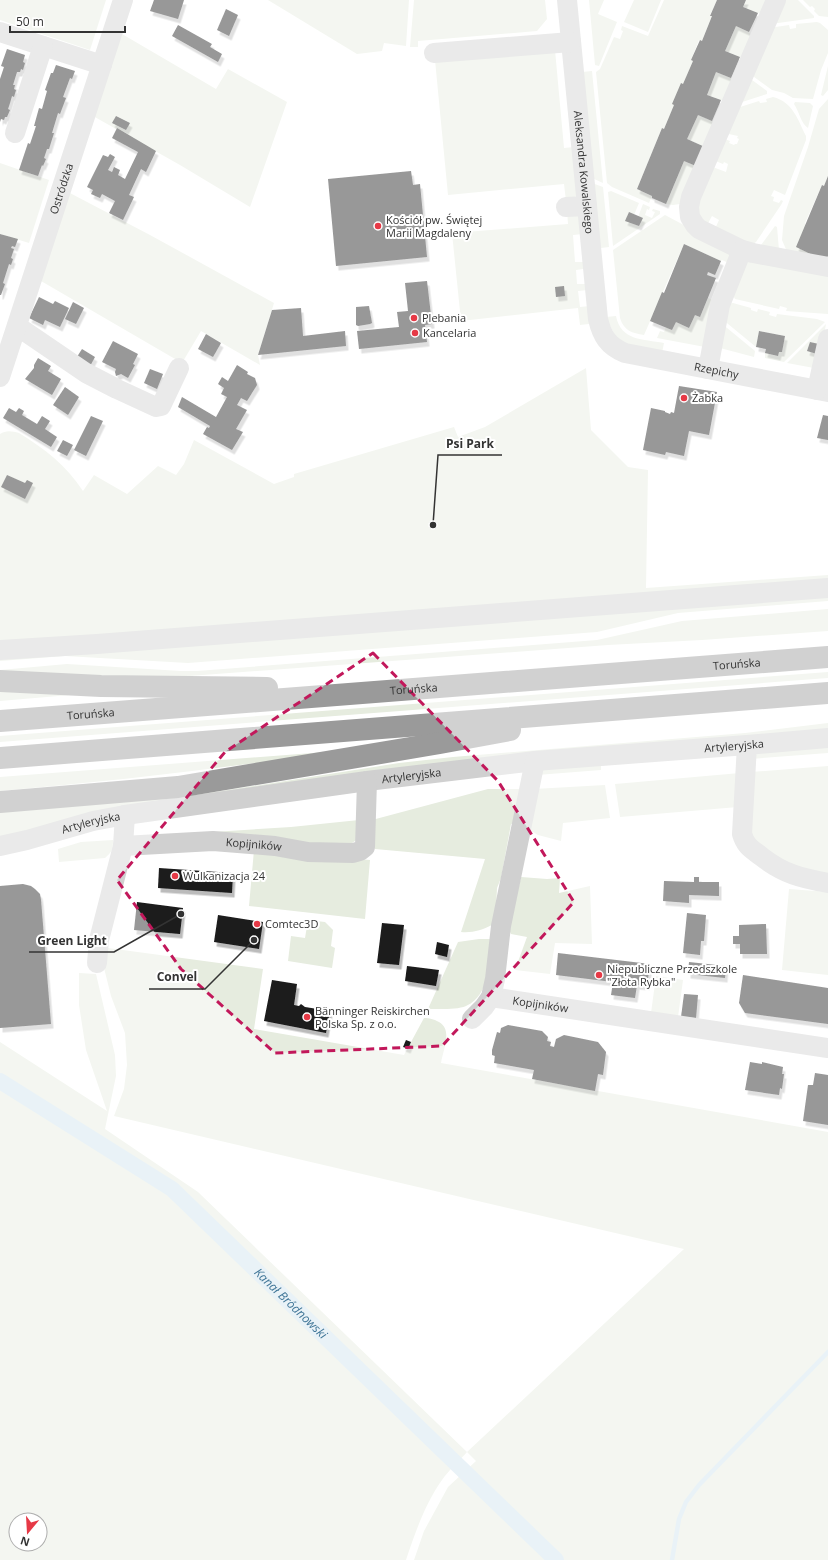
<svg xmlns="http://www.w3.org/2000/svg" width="828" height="1560" viewBox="0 0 828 1560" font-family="'Open Sans',sans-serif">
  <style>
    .green { fill: #e6ecdf; fill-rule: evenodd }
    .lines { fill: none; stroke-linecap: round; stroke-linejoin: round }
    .stream { stroke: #cfe2ee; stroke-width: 4.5 }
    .canal { stroke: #cfe2ee; stroke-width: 16 }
    .building { fill: #1a1a1a; filter: url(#shadow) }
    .minor { stroke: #d0d0d0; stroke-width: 20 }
    .highway { stroke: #9a9a9a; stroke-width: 22 }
    .marked { fill: none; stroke: #c2185b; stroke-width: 3; stroke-dasharray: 8 5; stroke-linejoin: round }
    .poi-dot { fill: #e63946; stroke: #fff; stroke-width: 1.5 }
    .labels { text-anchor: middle; stroke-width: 4; stroke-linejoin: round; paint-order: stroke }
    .street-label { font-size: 11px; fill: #333; stroke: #fff }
    .poi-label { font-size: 11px; fill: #333; stroke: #fff; text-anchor: start }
    .water-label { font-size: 12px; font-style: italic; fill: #3f7597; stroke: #fff }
    .leader { fill: none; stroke: #333; stroke-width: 1.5 }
    .callout-dot { fill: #333; stroke: #fff; stroke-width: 1.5 }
    .callout-label { font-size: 12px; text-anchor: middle; font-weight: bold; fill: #333; stroke: #fff; stroke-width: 4; stroke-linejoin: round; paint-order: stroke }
  </style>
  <defs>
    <filter id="shadow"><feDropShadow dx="2.5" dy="4.5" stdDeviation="0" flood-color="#0004"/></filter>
  </defs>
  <rect width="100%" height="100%" fill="#fff"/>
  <!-- green -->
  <g class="green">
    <polygon points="0,0 106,0 90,50 0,20"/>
    <polygon points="268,0 409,0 406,46 384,43 382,51 357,54"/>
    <polygon points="414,0 545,0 547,19 537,31 418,41 418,47 410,47"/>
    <polygon points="589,0 604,0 598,14 617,22 599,66 595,65"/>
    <polygon points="634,0 661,0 648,32 624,22"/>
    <polygon points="664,0 717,0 710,15 712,16 702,41 699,40 691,60 693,61 664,129 662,128 637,189 652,196 649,203 612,187 607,183 596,72 600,69 614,37 620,39 623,31 621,30 622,26 648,36"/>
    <polygon points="746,0 770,0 765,12 758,13 743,7"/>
    <polygon points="781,0 798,0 814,16 814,18 771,24"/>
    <polygon points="803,0 828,0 828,17 819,16 814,11 815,9 812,6 810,7"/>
    <polygon points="817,22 820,23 828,30 828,53 821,70 813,99 793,98 784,93 772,90 750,74 769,28 789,25 790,29 796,28 796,24"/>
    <polygon points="736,26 749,32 753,38 746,56 740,57 725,51"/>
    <polygon points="122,34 216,89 228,69 287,102 250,207 180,165 93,116"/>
    <polygon points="555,50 564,148 574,147 579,195 566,201 564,184 448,195 435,60"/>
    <polygon points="828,66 828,90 823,96 821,95"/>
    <polygon points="592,71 603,183 592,178 582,72"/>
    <polygon points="716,72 731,78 734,83 727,100 721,100 707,95"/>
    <polygon points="748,77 767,91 767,94 739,103"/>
    <path d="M773,97C793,102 798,120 806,136V140L785,195L774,190L771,196L774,197L773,201L779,203L781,200L783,201L781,205L756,242L752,245L714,231L719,220L712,216L706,227L701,225L695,201L710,166L726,172L728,164L724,162L723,164L713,160L722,138L730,141L729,143L734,145L735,144H737L739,139L737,138L738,136L724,133L740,107L759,101L760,103L767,102L766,99Z"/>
    <polygon points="828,99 828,176 824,186 822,185 805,223 812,254 788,254 782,240 784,216 808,147 819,109"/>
    <path d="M795,102L810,103L813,106L808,128C801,124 799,111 794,104Z"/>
    <polygon points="698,115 712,121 716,126 705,147 687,139"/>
    <polygon points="684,161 696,166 680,204 673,205 666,204"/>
    <polygon points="0,163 49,180 29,243 0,234"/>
    <polygon points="592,183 603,187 609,247 601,248 599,246"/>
    <polygon points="611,191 639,203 634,215 629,212 626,221 639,226 643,218 638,217 643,204 650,207 649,210 647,209 645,215 652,218 655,212 652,211 653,209 660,211 660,214 613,246 608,192"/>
    <polygon points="68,192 150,235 274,303 258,355 260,365 201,331 182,363 41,281"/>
    <polygon points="567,210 581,214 583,234 573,235 575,262 586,262 585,267 583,269 576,270 577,284 585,284 588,290 578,291 580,307 590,306 591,321 589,324 580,325 578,308 461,321 452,233 568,224"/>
    <path d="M665,215L725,247L731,258V264L722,260L721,261L684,244L644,335C632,333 624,331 620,318L613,250Z"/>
    <polygon points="775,226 777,227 779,250 761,245"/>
    <polygon points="751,259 828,272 828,314 786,311 787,308 780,306 779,309 735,299 730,290 741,265"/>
    <polygon points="708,298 715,301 705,347 657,338 660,331 664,332 666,327 672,330 676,322 689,328 695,315 700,317"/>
    <polygon points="733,303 751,308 751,310 757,312 758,309 770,312 769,315 776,317 777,314 817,319 825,322 784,362 765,358 765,353 778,356 779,352 782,352 785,336 759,331 756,347 722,319 727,304"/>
    <path d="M616,316C621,341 643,339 664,343L662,353L627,347L617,340L606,317Z"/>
    <polygon points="721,323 755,351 754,357 720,348"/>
    <polygon points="826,324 822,345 810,342 807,351 817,354 814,368 787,363"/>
    <path d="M586,368L591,430L628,467L648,470L646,588L828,575V582L0,643V434C6,430 12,431 19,433C45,449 66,465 83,491L94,475L127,494L158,466L176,475L184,464L194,440L274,484L294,477V474L454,427L458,437L485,427Z"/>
    <polygon points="828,594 828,601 678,613 597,632 188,663 65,656 0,661 0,655"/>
    <polygon points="828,609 828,631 702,640 608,645 176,677 144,677 0,672 0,670 67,664 181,671 197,671 597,640 682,621"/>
    <polygon points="828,672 828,678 0,742 0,736"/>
    <polygon points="0,690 70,695 0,701"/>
    <polygon points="828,723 828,731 523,755 0,839 0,810 190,796 399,763 453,757 745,733"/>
    <polygon points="828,746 828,753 750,759 758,753"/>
    <path d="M351,750C234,767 117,781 0,791V777Z"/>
    <polygon points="601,765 601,770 537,775 542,769"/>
    <polygon points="828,766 828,878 775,860 748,834 751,772"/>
    <polygon points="740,773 738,807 620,817 615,784"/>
    <polygon points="605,785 610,818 563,823 561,841 538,835 528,829 534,789"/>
    <path d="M488,789H522L515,823L511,824L501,878L497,888L496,908L492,925C482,930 473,933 461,932L485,859L375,849L370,838L372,820Z"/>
    <polygon points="359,820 358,839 352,843 307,847 134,837 291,827"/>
    <path d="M113,840C113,849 112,852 105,858L59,862L58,849L81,842Z"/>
    <polygon points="254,850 370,860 365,919 249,906"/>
    <polygon points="521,877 547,879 560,878 559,893 590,886 592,944 555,943 550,974 515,970 527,937 511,934 509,930"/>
    <polygon points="789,889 828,892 828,975 782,970"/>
    <polygon points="308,920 325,922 333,930 331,946 335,948 332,968 288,961 291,936 305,938"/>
    <path d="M479,939H490C488,961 491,995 466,1006C457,1010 438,1009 428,1009L458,942Z"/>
    <path d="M108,948L263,969L254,1029L404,1055L424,1018C430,1018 433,1019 439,1022C453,1030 443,1050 441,1063L828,1132V1560H414L424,1531L448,1487L476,1461L467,1452C459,1461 449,1470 442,1480C425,1504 415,1533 406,1560H0V1042L107,1111L86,1050L79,1005V973L96,974L115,1055L116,1076L105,1129L198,1192L467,1452L684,1249L114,1116L124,1089L127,1065L125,1033L111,996L104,968L103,959ZM16,1520H40V1544H16Z"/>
    <polygon points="656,976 683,980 678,1017 651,1013"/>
  </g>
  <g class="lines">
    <!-- stream -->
    <polyline class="stream" points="672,1560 679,1519 686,1502 699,1485 828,1352"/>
    <!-- canal -->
    <path class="canal" id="s1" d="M0,1081L172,1189L556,1560"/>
  </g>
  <!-- building -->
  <g class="building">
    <polygon points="154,0 184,0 178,19 150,11"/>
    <polygon points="717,0 746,0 743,7 758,13 749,32 736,26 725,51 740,57 731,78 716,72 707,95 721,100 712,121 698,115 687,139 705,147 696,166 684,161 666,204 652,198 652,196 637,189 662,128 664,129 674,105 672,104 681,83 683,84 693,61 691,60 700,40 702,41 712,16 710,16"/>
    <polygon points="226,9 238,15 229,36 217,30"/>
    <polygon points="178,25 212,44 210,47 222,54 218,62 172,36"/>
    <polygon points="7,49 25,55 23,62 25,63 23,70 21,69 20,72 17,72 13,85 15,85 14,89 16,90 14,97 12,96 10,103 8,109 10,110 7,117 5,117 4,120 1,119 0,122 0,79 4,67 1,66"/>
    <polygon points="56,65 75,71 72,79 70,78 63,97 66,98 60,114 58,113 52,133 54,133 49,149 47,149 44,158 46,159 43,166 42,165 38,176 19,170 28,143 30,144 36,126 34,126 39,108 42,109 47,91 45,90 51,73 53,73"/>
    <polygon points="116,116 130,123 126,130 112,123"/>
    <polygon points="117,128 156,151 146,172 141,169 129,195 134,197 123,220 109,213 115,201 102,194 100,198 91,194 93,190 87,187 103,155 108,157 110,154 115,157 108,170 112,172 114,167 120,170 118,175 125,179 138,152 112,138"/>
    <polygon points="411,171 413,185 420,184 427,257 336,266 328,179"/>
    <polygon points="828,176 828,256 825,261 796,247 822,185 824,186"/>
    <polygon points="629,212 643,218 639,226 625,221"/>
    <polygon points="0,234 18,239 15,247 12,246 11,248 14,249 11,258 13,259 11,265 9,264 3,283 5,284 1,295 0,295"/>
    <polygon points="684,244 721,261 715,275 708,272 707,275 716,278 700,317 695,315 689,328 676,322 672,330 650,321 662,292 664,293"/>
    <polygon points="427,281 432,324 425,325 427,342 359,349 357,331 399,327 397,312 408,311 405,283"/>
    <polygon points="564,286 565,296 556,297 555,287"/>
    <polygon points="39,297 53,304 55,301 69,308 60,327 45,320 43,325 29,318"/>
    <polygon points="73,302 84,308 76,324 65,319"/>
    <polygon points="369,306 372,323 370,324 358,326 356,325 356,307"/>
    <polygon points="301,308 303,336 345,331 346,346 258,355 272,310"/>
    <polygon points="759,331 785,336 782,352 779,352 778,356 765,353 766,349 756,347"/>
    <polygon points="206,334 221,343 213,357 198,349"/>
    <polygon points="113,341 138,354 133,364 135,365 128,378 121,374 116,376 115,372 116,369 102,362"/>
    <polygon points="810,342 819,344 817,354 807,351"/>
    <polygon points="82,349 95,357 89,368 75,360"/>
    <polygon points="38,358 51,366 48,371 61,379 52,395 25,379 34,368 34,365"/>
    <polygon points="237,365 248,372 247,374 255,378 257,385 247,401 241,398 237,405 247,410 236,429 243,432 232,450 203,434 207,427 209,428 210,426 178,407 182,397 216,417 227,397 221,394 224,388 218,384 222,377 228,381"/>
    <polygon points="150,369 163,374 157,389 144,383"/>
    <polygon points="679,386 717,392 709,435 689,431 684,456 666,452 665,455 643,450 651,408 665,411 665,412 670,414 671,412 674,413"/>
    <polygon points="65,387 79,397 68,415 53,405"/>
    <polygon points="9,408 16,412 19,408 24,411 22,415 37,424 42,416 50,421 45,429 57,437 51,447 3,418"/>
    <polygon points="823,415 828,416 828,440 817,438"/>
    <polygon points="91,416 103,421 86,456 74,450"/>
    <polygon points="63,440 73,445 67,456 57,451"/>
    <polygon points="7,475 25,483 27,480 33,483 25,499 1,487"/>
    <polygon points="159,868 233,873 232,893 158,888"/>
    <polygon points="694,877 699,877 699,882 719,882 719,896 689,895 689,903 663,901 664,881 694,882"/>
    <polygon points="23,884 31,886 35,889 40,894 41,900 51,1024 0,1028 0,886"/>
    <polygon points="137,902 183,908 180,934 134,930"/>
    <polygon points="687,913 706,915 704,941 701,941 700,955 683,953"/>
    <polygon points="218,915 263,922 259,949 214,942"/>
    <polygon points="382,923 404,925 399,965 377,963"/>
    <polygon points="766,924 767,954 740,954 740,944 733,944 733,936 739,936 739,925"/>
    <polygon points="437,942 449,945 447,957 435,954"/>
    <polygon points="558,953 650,964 647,986 637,985 635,998 611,995 613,982 556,975"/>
    <polygon points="689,962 726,966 725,978 688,974"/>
    <polygon points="407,966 439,970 436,986 405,981"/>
    <polygon points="743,975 828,988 828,1024 745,1013 739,1003"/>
    <polygon points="272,980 297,984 294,1005 299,1006 301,1004 305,1007 330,1011 326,1033 264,1021"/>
    <polygon points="684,994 698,995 696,1018 681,1017"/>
    <polygon points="508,1025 542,1031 548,1037 547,1041 551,1042 550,1046 554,1047 556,1039 564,1035 598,1042 606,1052 603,1075 598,1074 595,1091 532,1079 534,1070 494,1063 495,1056 492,1055 492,1050 497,1032 500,1033 501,1028"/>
    <polygon points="406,1040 411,1042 408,1049 403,1047"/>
    <polygon points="750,1062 762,1064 762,1062 783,1067 782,1074 784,1074 782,1089 780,1088 779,1095 745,1090"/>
    <polygon points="815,1073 828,1075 828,1125 803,1121 808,1085 813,1085"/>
  </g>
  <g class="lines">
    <!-- minor -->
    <g class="minor">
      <path id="s2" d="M567,0L598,319C602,336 608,346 625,353L828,392"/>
      <polyline points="776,0 691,197 689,207 690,217 695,225 699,229 742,250 753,253 828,267"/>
      <polyline points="0,32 102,65"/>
      <polyline points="434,53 571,42"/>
      <polyline points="15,133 43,46"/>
      <polyline points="566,207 587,206"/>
      <polyline points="17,326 86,373 117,389 156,407 161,406 179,368"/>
      <polyline points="708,369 720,305 742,250"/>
      <path id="s3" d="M0,377L123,0"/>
      <polyline points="817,390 828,339"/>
      <polyline points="0,650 97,644 828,588"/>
      <path d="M747,745L742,834C746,847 752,849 762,857C784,874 801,878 828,883"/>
      <path id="s4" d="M0,846L27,840L93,821L125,815L367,781L535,761L747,745L828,738"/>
      <path id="s5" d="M123,846L213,841L275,846L308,852L353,853L360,851L365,847L367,781"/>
      <polyline points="97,963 99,940 123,846 125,815"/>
      <path id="s6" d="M491,997L828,1048"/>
      <polyline points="472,1019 484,1007 491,997 495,979 501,926 535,761"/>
    </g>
    <!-- highway -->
    <g class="highway">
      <polyline points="0,681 101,686 267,688"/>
      <path id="s7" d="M0,721L828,657"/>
      <polyline points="0,758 828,693"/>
      <polyline points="0,802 178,787 440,743 510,730"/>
    </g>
  </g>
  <!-- marked area -->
  <path d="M0 0H828V1560H0ZM373,653L498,781L574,902L442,1046L275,1053L181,969L117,880L225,752Z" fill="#fff" fill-opacity=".55" fill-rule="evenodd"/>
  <path class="marked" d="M373,653L498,781L574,902L442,1046L275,1053L181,969L117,880L225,752Z"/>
  <!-- markers -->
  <g class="poi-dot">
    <circle cx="378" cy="226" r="4"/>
    <circle cx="414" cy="318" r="4"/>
    <circle cx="415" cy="333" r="4"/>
    <circle cx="684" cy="398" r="4"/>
    <circle cx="175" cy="876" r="4"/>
    <circle cx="257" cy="924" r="4"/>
    <circle cx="599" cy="975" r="4"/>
    <circle cx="307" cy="1017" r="4"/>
  </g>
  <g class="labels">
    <!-- street labels -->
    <g class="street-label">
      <text dy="4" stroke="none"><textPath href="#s2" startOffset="173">Aleksandra Kowalskiego</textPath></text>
      <text dy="4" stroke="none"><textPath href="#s3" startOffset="198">Ostródzka</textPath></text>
      <text dy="4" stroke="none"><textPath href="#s2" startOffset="459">Rzepichy</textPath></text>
      <text dy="4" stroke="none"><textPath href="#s7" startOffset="739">Toruńska</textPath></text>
      <text dy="4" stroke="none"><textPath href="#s7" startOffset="415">Toruńska</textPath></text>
      <text dy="4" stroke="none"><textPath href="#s7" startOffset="91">Toruńska</textPath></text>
      <text dy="4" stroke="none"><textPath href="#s4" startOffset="742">Artyleryjska</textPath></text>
      <text dy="4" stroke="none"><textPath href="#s4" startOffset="418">Artyleryjska</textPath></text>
      <text dy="4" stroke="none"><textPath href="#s4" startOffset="94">Artyleryjska</textPath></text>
      <text dy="4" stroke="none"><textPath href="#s5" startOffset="131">Kopijników</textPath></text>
      <text dy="4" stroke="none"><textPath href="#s6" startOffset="50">Kopijników</textPath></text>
    </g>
    <!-- poi labels -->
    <g class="poi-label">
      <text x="386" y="224">Kościół pw. Świętej<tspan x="386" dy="13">Marii Magdaleny</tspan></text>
      <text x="422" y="322">Plebania</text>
      <text x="423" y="337">Kancelaria</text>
      <text x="692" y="402">Żabka</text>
      <text x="183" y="880">Wulkanizacja 24</text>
      <text x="265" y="928">Comtec3D</text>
      <text x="607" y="973">Niepubliczne Przedszkole<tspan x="607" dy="13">"Złota Rybka"</tspan></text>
      <text x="315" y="1015">Bänninger Reiskirchen<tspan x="315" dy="13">Polska Sp. z o.o.</tspan></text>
    </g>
    <!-- water labels -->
    <g class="water-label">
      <text dy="4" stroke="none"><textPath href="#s1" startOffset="368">Kanał Bródnowski</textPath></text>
    </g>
  </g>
  <!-- callouts -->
  <path class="leader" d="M433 525L438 455H502M181 914L114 952H29M254 940L205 989H149"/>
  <g class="callout-dot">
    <circle cx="433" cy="525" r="4"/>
    <circle cx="181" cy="914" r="4"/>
    <circle cx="254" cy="940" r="4"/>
  </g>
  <g class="callout-label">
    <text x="470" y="448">Psi Park</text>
    <text x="72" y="945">Green Light</text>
    <text x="177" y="981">Convel</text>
  </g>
  <!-- north arrow -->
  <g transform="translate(28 1532) rotate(198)"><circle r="19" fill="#ffffff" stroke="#adadad"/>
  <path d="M0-3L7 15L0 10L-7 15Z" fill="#e63946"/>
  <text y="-6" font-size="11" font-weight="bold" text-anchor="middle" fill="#333333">N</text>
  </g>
  <!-- scale -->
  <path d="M10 26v6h115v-6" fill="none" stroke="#333333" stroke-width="2"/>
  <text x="16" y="26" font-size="12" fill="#333333" stroke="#ffffff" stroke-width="3" paint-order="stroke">50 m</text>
</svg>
